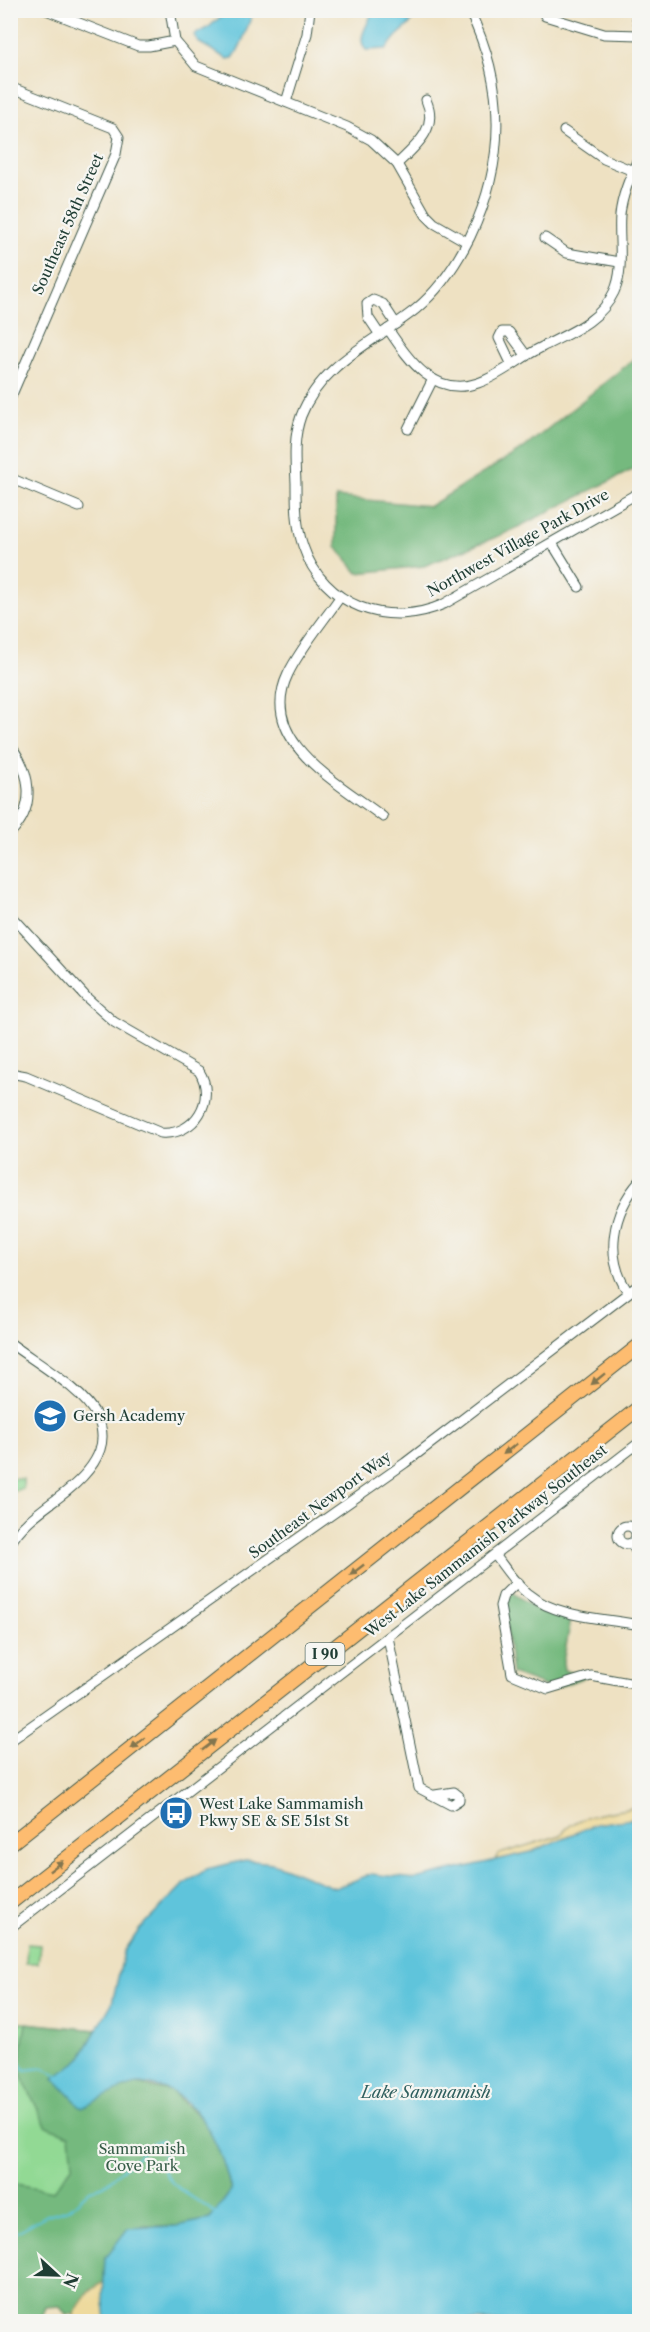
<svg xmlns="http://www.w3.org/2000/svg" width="650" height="2332" viewBox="0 0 650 2332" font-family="'Libre Caslon Text',serif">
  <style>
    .green { fill: #92d994; stroke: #588b64; stroke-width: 1.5 }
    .forest { fill: #75b97e; stroke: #4a7b59; stroke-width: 1.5 }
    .sand { fill: #eeda9e; stroke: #868c69; stroke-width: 1.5 }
    .water { fill: #5ec4db; stroke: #3e8088; stroke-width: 1.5 }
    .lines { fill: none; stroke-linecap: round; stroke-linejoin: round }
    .stream { stroke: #5ec4db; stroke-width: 2 }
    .minor-casing { stroke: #3e5649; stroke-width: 11 }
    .highway-casing { stroke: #3e5649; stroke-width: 16 }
    .minor { stroke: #fff; stroke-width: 9 }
    .highway { stroke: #fdbc6f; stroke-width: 14 }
    .oneway { fill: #83764f }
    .labels { text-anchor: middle; stroke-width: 4.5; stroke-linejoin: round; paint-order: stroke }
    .shield { fill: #f6f6f2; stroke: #60746d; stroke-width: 1.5 }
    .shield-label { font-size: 14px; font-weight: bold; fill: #1f3d34 }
    .street-label { font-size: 15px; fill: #1f3d34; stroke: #f6f6f2 }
    .poi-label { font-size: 15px; fill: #1f3d34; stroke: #f6f6f2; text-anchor: start }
    .park-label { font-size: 15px; fill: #365c47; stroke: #f6f6f2 }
    .water-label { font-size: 16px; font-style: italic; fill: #2f5f5e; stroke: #f6f6f2 }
  </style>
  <rect width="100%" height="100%" fill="#f6f6f2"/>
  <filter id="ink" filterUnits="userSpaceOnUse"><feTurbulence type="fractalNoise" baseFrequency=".0167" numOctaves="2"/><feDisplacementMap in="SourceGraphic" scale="12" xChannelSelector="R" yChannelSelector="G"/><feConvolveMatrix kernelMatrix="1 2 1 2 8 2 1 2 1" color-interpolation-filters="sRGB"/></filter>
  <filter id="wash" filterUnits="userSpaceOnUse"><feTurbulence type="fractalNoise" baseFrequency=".008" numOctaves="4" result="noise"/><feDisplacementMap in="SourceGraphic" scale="24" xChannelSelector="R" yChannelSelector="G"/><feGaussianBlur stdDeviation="1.35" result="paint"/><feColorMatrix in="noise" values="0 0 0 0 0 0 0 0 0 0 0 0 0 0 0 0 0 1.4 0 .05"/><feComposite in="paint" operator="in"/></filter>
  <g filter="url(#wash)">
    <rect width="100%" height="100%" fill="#eee1c2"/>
    <!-- green -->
    <g class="green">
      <polygon points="11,1478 23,1479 23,1488 11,1492"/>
      <polygon points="27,1944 40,1945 38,1963 26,1963"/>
      <polygon points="11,2022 96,2030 80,2059 82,2108 137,2084 11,2266"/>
    </g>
    <!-- forest -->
    <g class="forest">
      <polygon points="639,355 640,465 634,469 506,533 424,566 358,573 336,547 336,497 430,506 524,448"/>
      <polygon points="509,1590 537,1610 571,1620 563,1662 564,1670 585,1677 553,1689 512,1674 503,1596"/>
      <polygon points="26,2023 96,2030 80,2059 55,2078 137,2084 171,2091 206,2123 223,2158 231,2191 210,2219 176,2226 141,2226 105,2258 104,2282 91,2290 74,2314 66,2314 60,2306 46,2307 41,2321 11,2322 10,2183 53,2191 73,2165 70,2135 46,2126 18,2069"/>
    </g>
    <!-- sand -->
    <g class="sand">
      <path d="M632,1808H639V1818L596,1824L531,1852L496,1860L499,1854L561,1835C575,1814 609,1813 632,1808Z"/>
      <path d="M104,2282L106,2321L72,2322C76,2306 90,2288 104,2282Z"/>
    </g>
    <!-- water -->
    <g class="water">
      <path d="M227,11H254C246,27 244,44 233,58L227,59L198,42L194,35L209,27Z"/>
      <path d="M372,11H413C414,24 407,26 399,34C394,38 391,44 386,49L366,50C355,37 370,24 372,11Z"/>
      <path d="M639,1818V2321H106L103,2295L105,2258L128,2228L176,2226L210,2219L231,2191C221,2145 194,2082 138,2084C124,2085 95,2102 82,2108L54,2078L80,2059L112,2003L124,1952L139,1930L183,1885L207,1869L245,1860L273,1863L335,1888L371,1874L415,1879L475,1865L531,1852L596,1824Z"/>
    </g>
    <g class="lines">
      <!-- stream -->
      <g class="stream">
        <polyline points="10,2032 19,2037 15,2058 25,2070 43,2068 60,2076"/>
        <path d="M10,2236L47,2215L69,2209L90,2190L104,2185L154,2142L162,2141L166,2146C151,2184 190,2192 215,2213"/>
      </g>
    </g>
  </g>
  <g filter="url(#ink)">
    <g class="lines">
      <defs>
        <g id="minor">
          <polyline points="46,10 138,46 149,46 175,41"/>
          <polyline points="170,10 175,41 196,66 347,127 371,140 397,164 426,215 434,223 467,242"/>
          <path d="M469,10C506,85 506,162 470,237C456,265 440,289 416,309C375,342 321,363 301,416C293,438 295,460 296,483C296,504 296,526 303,546C323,606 388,629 444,604L640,492"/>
          <polyline points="635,10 640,30"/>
          <polyline points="545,16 604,34 640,35"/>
          <polyline points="10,87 113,128 119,137 116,154 10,399"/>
          <polyline points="286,102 307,34 310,10"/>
          <polyline points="564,131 604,159 633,171"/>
          <path d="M397,164C416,146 439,128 426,100"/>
          <polyline points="545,238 567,253 619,262"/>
          <path d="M388,329C409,360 434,398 478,383C500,376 521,357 542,347C569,333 600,322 614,292C625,269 618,240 620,215C622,194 632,173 640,154"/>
          <polyline points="380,335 368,317 367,304 373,300 383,304 396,324"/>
          <polyline points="511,363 499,338 502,332 509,332 526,355"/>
          <polyline points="408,429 433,379"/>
          <polyline points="10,478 79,507"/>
          <polyline points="552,543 579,587"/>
          <path d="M340,597C323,622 301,647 288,674C256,741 339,783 383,817"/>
          <polyline points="10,609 13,610"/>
          <path d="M10,745C31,772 37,807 10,833"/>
          <path d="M10,914L86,997L114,1022L199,1071C217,1099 195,1136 161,1133L26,1076L10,1073"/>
          <path d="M628,1292C604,1257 612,1212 640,1181"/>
          <path d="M10,1343C65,1384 151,1423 67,1491C46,1508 24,1520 10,1544"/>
          <circle cx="627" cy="1535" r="9"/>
          <polyline points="631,1543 640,1557"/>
          <path d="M495,1555C505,1568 515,1584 528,1594C557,1618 604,1618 640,1625"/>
          <polyline points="517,1582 503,1596 500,1606 512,1674 548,1689 591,1676 640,1685"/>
          <polyline points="388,1637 419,1788 451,1805 459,1800 459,1796 454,1792 435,1795"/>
          <polyline points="10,1741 405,1463 640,1284"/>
          <polyline points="10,1928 640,1442"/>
        </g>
        <g id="highway">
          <polyline points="10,1844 640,1345"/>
          <polyline points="10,1903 640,1407"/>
        </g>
      </defs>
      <!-- minor casing -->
      <use href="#minor" class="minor-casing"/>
      <!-- highway casing -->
      <use href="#highway" class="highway-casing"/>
      <!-- minor -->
      <use href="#minor" class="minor"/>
      <!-- highway -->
      <use href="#highway" class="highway"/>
    </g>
    <!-- one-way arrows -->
    <defs><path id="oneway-solid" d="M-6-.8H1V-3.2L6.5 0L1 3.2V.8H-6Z" transform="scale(1.5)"/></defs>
    <g class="oneway">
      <use href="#oneway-solid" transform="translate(598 1379) rotate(141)"/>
      <use href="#oneway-solid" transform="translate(510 1449) rotate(142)"/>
      <use href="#oneway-solid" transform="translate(357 1570) rotate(142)"/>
      <use href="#oneway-solid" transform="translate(138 1743) rotate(142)"/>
      <use href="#oneway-solid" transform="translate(209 1745) rotate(-38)"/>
      <use href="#oneway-solid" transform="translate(56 1866) rotate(-38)"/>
    </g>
  </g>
  <!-- icons -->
  <defs>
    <symbol id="school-disc" viewBox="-11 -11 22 22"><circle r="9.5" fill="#1f6fb2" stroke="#f6f6f2"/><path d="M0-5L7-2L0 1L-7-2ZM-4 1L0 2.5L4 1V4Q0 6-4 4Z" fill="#fff"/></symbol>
    <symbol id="bus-disc" viewBox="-11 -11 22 22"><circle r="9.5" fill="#1f6fb2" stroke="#f6f6f2"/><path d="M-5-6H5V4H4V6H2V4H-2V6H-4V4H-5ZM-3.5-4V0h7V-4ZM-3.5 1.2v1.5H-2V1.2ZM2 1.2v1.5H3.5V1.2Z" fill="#fff"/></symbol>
  </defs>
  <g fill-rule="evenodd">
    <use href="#school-disc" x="31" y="1397" width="38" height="38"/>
    <use href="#bus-disc" x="157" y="1794" width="38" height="38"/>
  </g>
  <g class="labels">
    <!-- shield labels -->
    <rect class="shield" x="305.5" y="1643" width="39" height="22" rx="4.5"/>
    <g class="shield-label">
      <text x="325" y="1659">I 90</text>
    </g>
    <!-- street labels -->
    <g class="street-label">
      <text transform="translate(68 224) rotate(-66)" y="5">Southeast 58th Street</text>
      <text transform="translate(518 543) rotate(-29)" y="5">Northwest Village Park Drive</text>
      <text transform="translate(320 1505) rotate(-36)" y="5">Southeast Newport Way</text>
      <text transform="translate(486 1541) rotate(-38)" y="5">West Lake Sammamish Parkway Southeast</text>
    </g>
    <!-- poi labels -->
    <g class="poi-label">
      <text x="73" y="1421">Gersh Academy</text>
      <text x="199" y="1809">West Lake Sammamish<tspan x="199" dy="17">Pkwy SE &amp; SE 51st St</tspan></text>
    </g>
    <!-- park labels -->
    <g class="park-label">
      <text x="142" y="2154">Sammamish<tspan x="142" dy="17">Cove Park</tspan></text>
    </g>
    <!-- water labels -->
    <g class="water-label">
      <text x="426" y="2098">Lake Sammamish</text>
    </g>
  </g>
  <!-- margin -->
  <rect width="650" height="2332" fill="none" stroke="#f6f6f2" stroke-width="36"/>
  <!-- north arrow -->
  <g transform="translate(57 2275) rotate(112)" stroke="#f6f6f2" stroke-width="4.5" paint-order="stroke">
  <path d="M0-4.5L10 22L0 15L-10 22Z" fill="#1f3d34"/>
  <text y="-9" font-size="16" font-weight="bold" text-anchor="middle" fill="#1f3d34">N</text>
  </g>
</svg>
